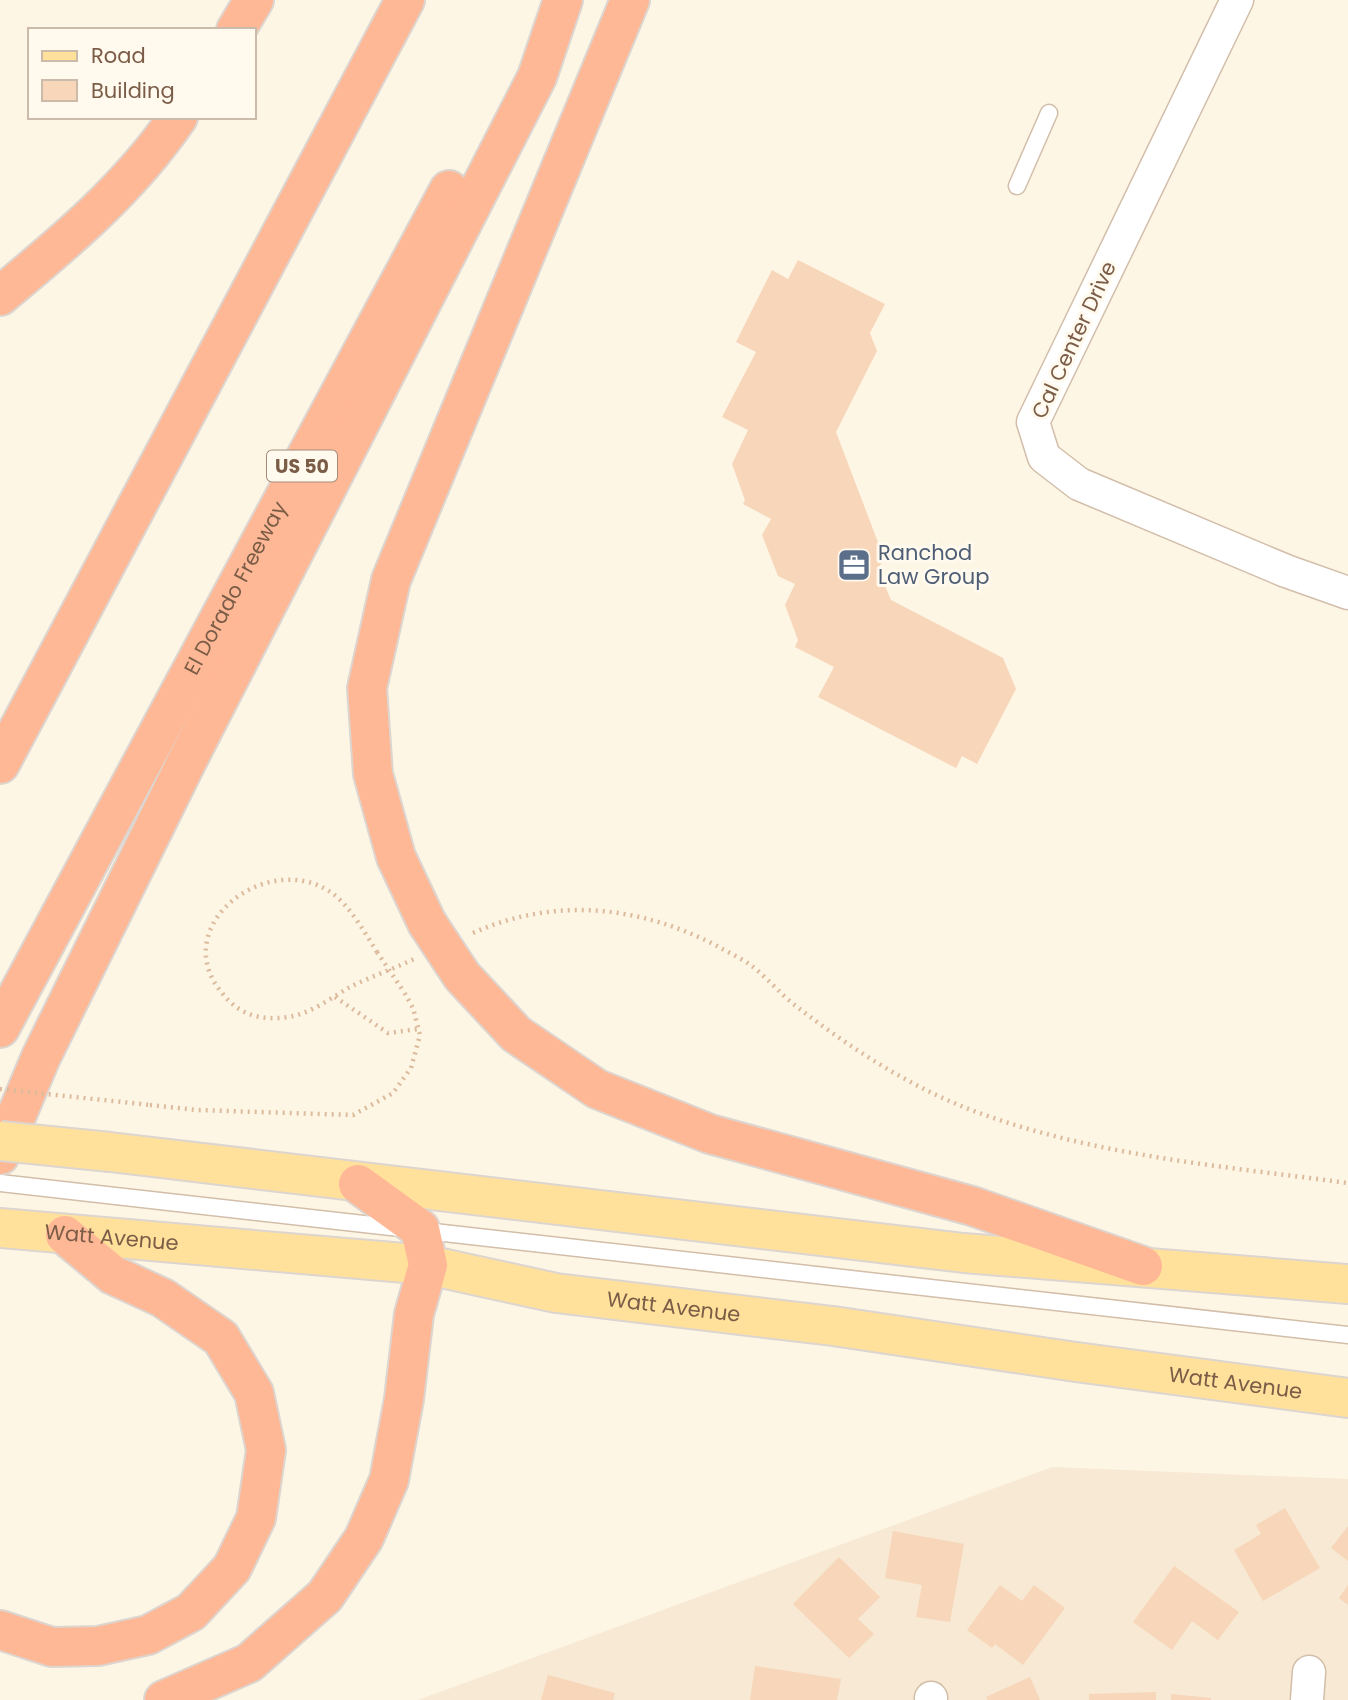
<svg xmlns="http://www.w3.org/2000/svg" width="1348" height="1700" viewBox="0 0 1348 1700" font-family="Poppins,sans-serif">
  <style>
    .residential { fill: #f7e9d3 }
    .building { fill: #f7d6ba }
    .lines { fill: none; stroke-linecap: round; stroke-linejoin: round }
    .lane-casing { stroke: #d2bea9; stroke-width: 19 }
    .street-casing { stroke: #d2bea9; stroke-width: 35 }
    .primary-casing { stroke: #ddd5cf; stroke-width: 42 }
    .highway-casing { stroke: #ddd5cf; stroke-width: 42 }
    .path { stroke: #dcba9c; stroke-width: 4.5; stroke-dasharray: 2 5; stroke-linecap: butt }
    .lane { stroke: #fff; stroke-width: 16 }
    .street { stroke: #fff; stroke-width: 32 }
    .primary { stroke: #ffe19c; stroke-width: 38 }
    .highway { stroke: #ffb896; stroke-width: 38 }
    .primary-bridge-casing { stroke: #ddd5cf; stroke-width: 42; stroke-linecap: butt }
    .highway-bridge-casing { stroke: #ddd5cf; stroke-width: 42; stroke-linecap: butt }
    .path-bridge { stroke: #dcba9c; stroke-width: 4.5; stroke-dasharray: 2 5; stroke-linecap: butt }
    .primary-bridge { stroke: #ffe19c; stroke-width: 38 }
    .highway-bridge { stroke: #ffb896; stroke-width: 38 }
    .labels { text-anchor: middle; stroke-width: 6; stroke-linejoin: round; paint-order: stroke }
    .shield { fill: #fff9ee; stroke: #a38c79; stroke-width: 2 }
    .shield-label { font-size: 19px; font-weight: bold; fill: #7b5d47 }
    .street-label { font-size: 21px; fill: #7b5d47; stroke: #fff9ee }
    .service-label { font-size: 21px; fill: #4e5e75; stroke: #fff9ee; text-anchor: start }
  </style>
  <rect width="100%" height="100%" fill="#fef6e5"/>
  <!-- residential -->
  <polygon class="residential" points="1052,1467 1348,1479 1348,1700 418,1700"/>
  <!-- building -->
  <g class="building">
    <polygon points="798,260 885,304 870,333 877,351 836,432 884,558 878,569 891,600 1003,658 1016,689 977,764 962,756 956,768 818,697 834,667 795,647 798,640 785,605 795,584 778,576 762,535 771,519 743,504 745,500 732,464 748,430 722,417 756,352 736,342 772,270 788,279"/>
    <polygon points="1285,1508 1320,1568 1263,1601 1234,1550 1261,1534 1256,1525"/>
    <polygon points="1348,1526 1348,1561 1331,1548"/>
    <polygon points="893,1531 964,1544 950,1622 916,1617 922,1585 885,1578"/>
    <polygon points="839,1557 880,1597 858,1619 874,1634 849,1658 793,1604"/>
    <polygon points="1174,1566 1239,1612 1218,1640 1192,1621 1172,1650 1133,1622"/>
    <polygon points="1000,1585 1022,1601 1034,1585 1065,1608 1023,1665 995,1644 992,1648 967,1630"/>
    <polygon points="1348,1585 1348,1605 1339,1598"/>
    <polygon points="755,1666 841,1679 837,1700 750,1700"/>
    <polygon points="548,1675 615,1693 613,1700 541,1700"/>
    <polygon points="1030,1677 1040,1700 988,1700 986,1697"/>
    <polygon points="1156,1692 1156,1700 1089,1700 1089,1694"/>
    <polygon points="1171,1694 1211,1698 1211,1700 1171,1700"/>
  </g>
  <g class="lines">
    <defs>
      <g id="lane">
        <polyline points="1017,186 1049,113"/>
        <polyline points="0,1183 1348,1335"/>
      </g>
      <g id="street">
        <polyline points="1237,0 1033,422 1044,457 1079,484 1286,571 1348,593"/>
        <polyline points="931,1698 931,1700"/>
        <polyline points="1307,1700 1309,1672"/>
      </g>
      <g id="primary">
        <polyline points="110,1152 964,1253 1348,1284"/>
        <path id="s1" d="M0,1228L428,1265L556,1293L833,1326L1076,1362L1348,1398"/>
      </g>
      <g id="highway">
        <polyline points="236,30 254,0"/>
        <path d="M0,296C65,242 130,188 178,117"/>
        <polyline points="0,764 405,0"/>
        <polyline points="427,923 396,857 373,774 367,688 391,580 630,0"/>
        <polyline points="462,976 516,1034 597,1089 710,1134 972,1206 1143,1266"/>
        <path id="s2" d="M0,1028L449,190"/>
        <polyline points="0,1155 41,1057 186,763 537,77 563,0"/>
        <polyline points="0,1630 52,1647 98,1646 148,1635 191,1612 232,1568 256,1518 266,1450 254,1393 221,1338 163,1298 113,1275 65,1235"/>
        <polyline points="164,1700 249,1663 325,1596 364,1538 389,1480 404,1399 414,1314 428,1265 420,1229 358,1184"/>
      </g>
    </defs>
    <!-- lane casing -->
    <use href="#lane" class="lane-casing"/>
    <!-- street casing -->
    <use href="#street" class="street-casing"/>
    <!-- primary casing -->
    <use href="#primary" class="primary-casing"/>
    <!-- highway casing -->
    <use href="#highway" class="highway-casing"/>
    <!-- path -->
    <g class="path">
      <path d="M473,933C553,897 639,905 717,946C727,952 739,957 749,964C766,976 780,994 796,1006C850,1048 910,1087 974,1111C1094,1156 1222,1166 1348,1183"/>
      <path d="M377,952C365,933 350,906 332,893C268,848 166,926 222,993C239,1015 261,1021 288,1017C310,1014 331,998 350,987C370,977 393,969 414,959"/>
      <polyline points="335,997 388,1033 418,1029"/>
      <polyline points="150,1105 196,1110 353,1115 393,1093 411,1068 420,1035 413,1008 404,992"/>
    </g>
    <!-- lane -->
    <use href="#lane" class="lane"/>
    <!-- street -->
    <use href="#street" class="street"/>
    <!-- primary -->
    <use href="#primary" class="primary"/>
    <!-- highway -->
    <use href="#highway" class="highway"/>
    <defs>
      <polyline id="primary-bridge" points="0,1141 110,1152"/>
      <polyline id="highway-bridge" points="427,923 462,976"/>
    </defs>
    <!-- primary-bridge casing -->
    <use href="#primary-bridge" class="primary-bridge-casing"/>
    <!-- highway-bridge casing -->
    <use href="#highway-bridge" class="highway-bridge-casing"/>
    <!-- path-bridge -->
    <g class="path-bridge">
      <polyline points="377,952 404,992"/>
      <polyline points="0,1089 150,1105"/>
    </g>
    <!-- primary-bridge -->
    <use href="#primary-bridge" class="primary-bridge"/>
    <!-- highway-bridge -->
    <use href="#highway-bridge" class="highway-bridge"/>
  </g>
  <!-- icons -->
  <defs>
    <symbol id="office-square" viewBox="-11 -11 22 22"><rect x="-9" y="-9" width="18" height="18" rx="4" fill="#5c6f8a" stroke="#fff9ee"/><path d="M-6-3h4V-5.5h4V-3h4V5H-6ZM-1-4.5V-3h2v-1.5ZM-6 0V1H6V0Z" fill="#fff"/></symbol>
  </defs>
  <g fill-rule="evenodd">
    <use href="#office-square" x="835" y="546" width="38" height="38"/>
  </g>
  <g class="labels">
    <!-- shield labels -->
    <rect class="shield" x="267" y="450.5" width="70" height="31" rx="5"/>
    <g class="shield-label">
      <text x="302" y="473">US 50</text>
    </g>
    <!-- street labels -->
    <g class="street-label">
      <text transform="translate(1074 340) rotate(-65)" y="7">Cal Center Drive</text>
      <text dy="7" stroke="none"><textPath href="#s2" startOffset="499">El Dorado Freeway</textPath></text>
      <text dy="7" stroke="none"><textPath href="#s1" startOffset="112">Watt Avenue</textPath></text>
      <text dy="7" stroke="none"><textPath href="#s1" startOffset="679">Watt Avenue</textPath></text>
      <text dy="7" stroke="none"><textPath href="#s1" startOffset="1246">Watt Avenue</textPath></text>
    </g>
    <!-- service labels -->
    <g class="service-label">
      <text x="878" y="560">Ranchod<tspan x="878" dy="24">Law Group</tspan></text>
    </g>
  </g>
  <!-- legend -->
  <rect x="28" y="28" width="228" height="91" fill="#fff9ee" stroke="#cabbab" stroke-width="2"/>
  <rect x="42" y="51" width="35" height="10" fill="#ffe19c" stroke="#cabbab" stroke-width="2"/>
  <text x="91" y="63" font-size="21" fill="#7b5d47">Road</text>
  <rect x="42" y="80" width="35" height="21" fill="#f7d6ba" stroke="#cabbab" stroke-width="2"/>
  <text x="91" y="98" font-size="21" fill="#7b5d47">Building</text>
</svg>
